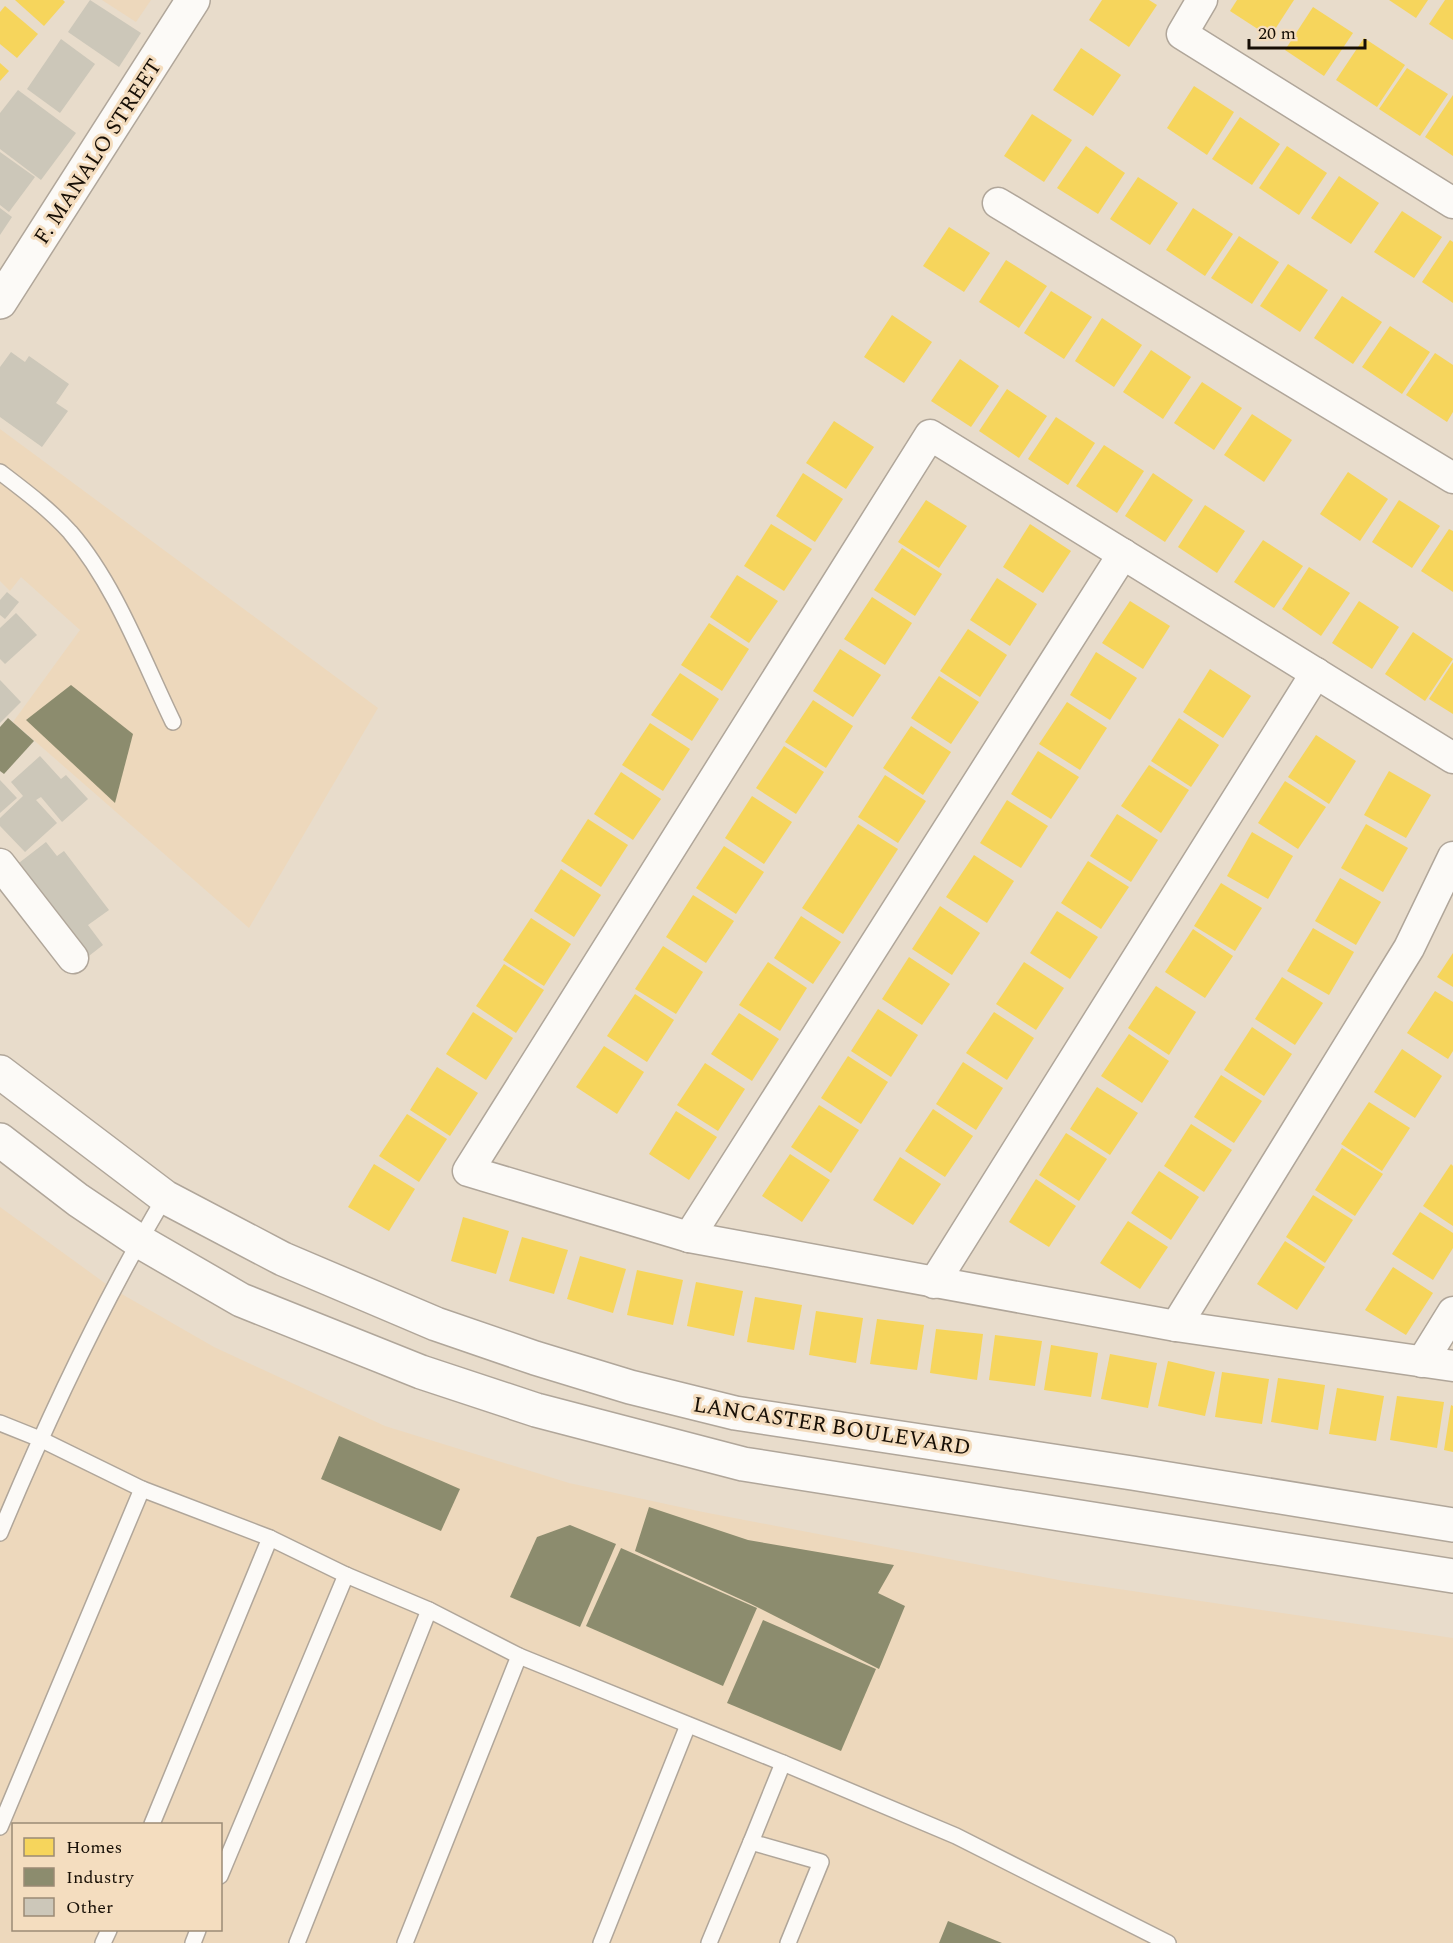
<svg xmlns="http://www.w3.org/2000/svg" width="1453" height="1943" viewBox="0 0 1453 1943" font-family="Spectral,serif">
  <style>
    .built { fill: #edd8bc; fill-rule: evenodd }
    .homes { fill: #f6d55c }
    .industry { fill: #8c8c6e }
    .building { fill: #ccc7b9 }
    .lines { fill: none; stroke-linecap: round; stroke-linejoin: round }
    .lane-casing { stroke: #b0a69a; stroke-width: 18 }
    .street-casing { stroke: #b0a69a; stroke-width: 33 }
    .secondary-casing { stroke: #b0a69a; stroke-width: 36 }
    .lane { stroke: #fcfaf7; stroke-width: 15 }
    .street { stroke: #fcfaf7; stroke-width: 30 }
    .secondary { stroke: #fcfaf7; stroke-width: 33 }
    .labels { text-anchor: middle; stroke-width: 6; stroke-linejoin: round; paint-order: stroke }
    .street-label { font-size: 22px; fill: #160e05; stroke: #f4ddbf }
  </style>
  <rect width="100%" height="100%" fill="#e8dccb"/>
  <!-- built -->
  <g class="built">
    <polygon points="102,0 151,0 136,22"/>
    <polygon points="0,429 378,708 249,928 13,722 80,630 21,577 10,591 0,581"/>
    <path d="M0,1207L113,1289L214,1347L385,1426L569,1483L703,1512L1064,1581L1453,1638V1943H0ZM14,1824H220V1930H14Z"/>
  </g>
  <!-- homes -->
  <g class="homes">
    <polygon points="15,0 63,0 65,2 44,26"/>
    <polygon points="1102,0 1149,0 1157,5 1129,47 1089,20"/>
    <polygon points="1237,0 1294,0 1270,37 1230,11"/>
    <polygon points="1389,0 1428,0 1416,18"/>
    <polygon points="1445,0 1453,0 1453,40 1429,24"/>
    <polygon points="5,6 38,34 17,58 0,44 0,12"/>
    <polygon points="1313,7 1353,33 1324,76 1285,50"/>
    <polygon points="1364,38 1405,65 1377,107 1336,80"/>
    <polygon points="1081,48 1121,75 1093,116 1053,90"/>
    <polygon points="0,63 9,71 0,81"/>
    <polygon points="1407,68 1448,94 1420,136 1379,109"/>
    <polygon points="1194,86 1234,112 1207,155 1167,128"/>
    <polygon points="1453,95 1453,156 1425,137"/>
    <polygon points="1032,114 1072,140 1044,182 1004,156"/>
    <polygon points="1240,117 1280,144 1252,185 1212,159"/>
    <polygon points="1086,146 1125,173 1098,214 1057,188"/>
    <polygon points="1287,146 1327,173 1299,215 1259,188"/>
    <polygon points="1339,176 1379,203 1351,244 1311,218"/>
    <polygon points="1138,177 1178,203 1150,245 1110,219"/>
    <polygon points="1193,208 1233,234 1205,276 1166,250"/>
    <polygon points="1402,211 1442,237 1414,278 1374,252"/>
    <polygon points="949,227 990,253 964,292 923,266"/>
    <polygon points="1239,236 1279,262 1252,304 1211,278"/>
    <polygon points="1450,240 1453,242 1453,303 1422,282"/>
    <polygon points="1006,260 1047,286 1019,328 979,302"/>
    <polygon points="1288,264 1328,290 1300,332 1260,306"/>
    <polygon points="1051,291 1092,317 1064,359 1024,333"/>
    <polygon points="1342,296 1382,322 1353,364 1314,338"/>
    <polygon points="892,315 932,342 904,383 864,357"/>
    <polygon points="1102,318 1142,345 1114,387 1075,361"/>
    <polygon points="1390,326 1430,352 1402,394 1362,367"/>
    <polygon points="1151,350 1191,377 1163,419 1123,392"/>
    <polygon points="1435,353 1453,365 1453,412 1447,422 1406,395"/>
    <polygon points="960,359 999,386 971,427 931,401"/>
    <polygon points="1202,382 1242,408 1214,450 1174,423"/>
    <polygon points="1007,389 1047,416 1019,458 979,431"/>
    <polygon points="1252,414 1292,440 1264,482 1224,455"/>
    <polygon points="1056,417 1095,443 1068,485 1028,459"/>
    <polygon points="834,421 874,447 846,489 806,463"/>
    <polygon points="1104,445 1144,471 1117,513 1076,486"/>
    <polygon points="1348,472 1388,499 1360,541 1320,514"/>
    <polygon points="803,473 843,499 815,542 776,516"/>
    <polygon points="1153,473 1193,500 1165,542 1125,516"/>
    <polygon points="926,500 967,526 939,568 898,542"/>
    <polygon points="1399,500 1440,526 1412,568 1372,542"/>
    <polygon points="1205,505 1245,531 1217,573 1178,547"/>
    <polygon points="771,524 812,549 784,591 744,566"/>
    <polygon points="1030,524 1071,551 1043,593 1003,567"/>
    <polygon points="1449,529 1453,531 1453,592 1421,571"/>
    <polygon points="1263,540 1303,566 1274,608 1234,582"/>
    <polygon points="902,548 942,574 915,616 874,590"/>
    <polygon points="1309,567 1350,593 1321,636 1282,609"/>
    <polygon points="737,575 778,601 749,643 710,617"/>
    <polygon points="997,578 1037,604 1010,646 970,620"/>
    <polygon points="872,597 912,623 885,665 844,639"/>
    <polygon points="1130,601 1170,626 1143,669 1102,643"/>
    <polygon points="1359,601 1399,627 1372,669 1332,643"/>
    <polygon points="709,623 749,649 722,691 681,665"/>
    <polygon points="968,629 1007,655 980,697 940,671"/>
    <polygon points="1413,632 1453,659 1425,701 1385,674"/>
    <polygon points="840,649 881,675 853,717 813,691"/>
    <polygon points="1096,652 1137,678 1110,720 1070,695"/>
    <polygon points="1453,662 1453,714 1429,699"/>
    <polygon points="1210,669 1251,696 1223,738 1183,712"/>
    <polygon points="680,673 719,699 692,741 651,715"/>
    <polygon points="939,676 979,702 951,744 911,718"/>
    <polygon points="813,700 853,726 826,768 785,742"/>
    <polygon points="1067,702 1107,728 1080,770 1039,744"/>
    <polygon points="1179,718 1219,745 1191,787 1151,761"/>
    <polygon points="650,723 690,749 663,791 622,765"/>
    <polygon points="911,726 951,752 923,795 883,768"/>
    <polygon points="1316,735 1356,761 1329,804 1288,777"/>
    <polygon points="784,746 824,772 796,814 756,788"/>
    <polygon points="1038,751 1079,777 1051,819 1011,794"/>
    <polygon points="1149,765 1189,790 1161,833 1121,806"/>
    <polygon points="1389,771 1431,795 1406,838 1364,815"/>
    <polygon points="621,772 661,799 633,840 594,814"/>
    <polygon points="885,775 926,801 898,843 858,817"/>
    <polygon points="1285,781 1326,807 1298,849 1258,823"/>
    <polygon points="752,796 792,822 764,864 725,838"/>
    <polygon points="1007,800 1048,826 1021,868 980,843"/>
    <polygon points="1117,814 1158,840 1131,882 1090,856"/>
    <polygon points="588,819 628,845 601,887 561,861"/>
    <polygon points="858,824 898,849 843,934 802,908"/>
    <polygon points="1366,824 1408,848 1383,892 1341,868"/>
    <polygon points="1252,832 1293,856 1268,899 1227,876"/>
    <polygon points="724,846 764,872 736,914 696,888"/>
    <polygon points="974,855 1014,881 987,923 946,897"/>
    <polygon points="1088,861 1129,887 1101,929 1061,903"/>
    <polygon points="561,869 601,895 574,937 534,911"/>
    <polygon points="1340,878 1381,902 1356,945 1315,921"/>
    <polygon points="1221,883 1262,908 1235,951 1194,926"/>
    <polygon points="693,895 734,921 706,963 666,937"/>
    <polygon points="940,906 980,933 952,975 912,949"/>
    <polygon points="1057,911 1098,937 1070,979 1030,953"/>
    <polygon points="801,916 841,942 813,984 774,958"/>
    <polygon points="531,918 571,944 544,986 503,960"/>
    <polygon points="1313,928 1354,952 1329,995 1287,971"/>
    <polygon points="1193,929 1233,956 1205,998 1165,972"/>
    <polygon points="663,946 703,972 676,1014 635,989"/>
    <polygon points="1453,953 1453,987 1437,977"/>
    <polygon points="909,957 950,984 922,1025 882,999"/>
    <polygon points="768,962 807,988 780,1031 739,1005"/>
    <polygon points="1024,962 1064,988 1036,1030 996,1004"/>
    <polygon points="504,964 544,990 516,1033 476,1006"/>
    <polygon points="1282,977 1323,1003 1295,1045 1255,1019"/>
    <polygon points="1156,986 1196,1012 1169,1055 1128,1028"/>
    <polygon points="1435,991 1453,1002 1453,1051 1448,1059 1407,1033"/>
    <polygon points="635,994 674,1020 647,1062 607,1036"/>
    <polygon points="878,1009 918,1035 891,1077 851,1051"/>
    <polygon points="473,1012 513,1038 486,1080 446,1054"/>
    <polygon points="994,1012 1034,1038 1007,1080 966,1053"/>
    <polygon points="739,1013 779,1039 752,1081 711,1054"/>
    <polygon points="1252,1027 1292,1054 1264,1096 1224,1070"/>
    <polygon points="1129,1034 1169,1061 1142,1103 1101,1076"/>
    <polygon points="604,1046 644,1072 617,1114 576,1087"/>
    <polygon points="1402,1049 1442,1076 1415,1118 1374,1092"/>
    <polygon points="848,1056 888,1082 861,1124 821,1098"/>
    <polygon points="963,1062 1003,1088 976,1130 936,1104"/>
    <polygon points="705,1063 745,1089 718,1131 677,1105"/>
    <polygon points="437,1067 478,1093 450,1136 410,1110"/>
    <polygon points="1221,1075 1262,1101 1234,1143 1194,1117"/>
    <polygon points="1097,1087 1138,1113 1110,1155 1070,1129"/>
    <polygon points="1369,1102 1410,1128 1382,1171 1341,1144"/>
    <polygon points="819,1105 859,1130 831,1173 791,1147"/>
    <polygon points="933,1109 973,1136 945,1177 905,1151"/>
    <polygon points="676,1111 717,1137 689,1180 649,1154"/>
    <polygon points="407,1114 447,1139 419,1182 379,1156"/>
    <polygon points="1191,1124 1232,1150 1204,1192 1164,1166"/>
    <polygon points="1066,1133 1107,1159 1079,1201 1039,1175"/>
    <polygon points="1342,1148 1383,1174 1355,1216 1315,1190"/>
    <polygon points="790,1154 830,1180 802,1222 762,1196"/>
    <polygon points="900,1157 941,1184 913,1225 873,1200"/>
    <polygon points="374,1164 415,1189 389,1231 348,1207"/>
    <polygon points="1451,1164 1453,1166 1453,1226 1423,1206"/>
    <polygon points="1159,1171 1199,1197 1171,1240 1131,1213"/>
    <polygon points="1036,1179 1076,1206 1049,1247 1009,1222"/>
    <polygon points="1313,1195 1353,1220 1325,1263 1286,1237"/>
    <polygon points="1420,1212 1453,1233 1453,1248 1433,1280 1392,1254"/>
    <polygon points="463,1217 509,1231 496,1274 451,1261"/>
    <polygon points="1128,1221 1168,1247 1140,1289 1100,1263"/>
    <polygon points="522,1237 568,1250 554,1294 509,1281"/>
    <polygon points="1285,1241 1325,1267 1297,1310 1257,1284"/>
    <polygon points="580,1256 626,1269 613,1313 567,1299"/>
    <polygon points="1393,1267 1433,1293 1406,1335 1365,1310"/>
    <polygon points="637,1270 683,1280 673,1325 627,1315"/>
    <polygon points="696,1282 743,1291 734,1336 687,1326"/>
    <polygon points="755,1297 802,1305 794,1350 747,1342"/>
    <polygon points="816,1311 863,1318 856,1363 809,1355"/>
    <polygon points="877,1319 924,1325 917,1370 870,1364"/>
    <polygon points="936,1329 983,1334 977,1380 930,1373"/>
    <polygon points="995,1335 1042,1341 1035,1386 989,1380"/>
    <polygon points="1051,1345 1098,1353 1091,1397 1044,1390"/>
    <polygon points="1110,1354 1157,1363 1148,1408 1101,1399"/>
    <polygon points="1168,1361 1215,1372 1205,1416 1158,1406"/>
    <polygon points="1222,1372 1269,1379 1262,1424 1215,1417"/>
    <polygon points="1278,1378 1325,1385 1318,1430 1271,1422"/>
    <polygon points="1337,1388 1384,1396 1376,1441 1329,1434"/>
    <polygon points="1397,1396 1444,1402 1437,1448 1390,1440"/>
    <polygon points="1451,1405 1453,1406 1453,1452 1444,1450"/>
  </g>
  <!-- industry -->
  <g class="industry">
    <polygon points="71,685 133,734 115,803 26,720"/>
    <polygon points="8,718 34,741 4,774 0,771 0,727"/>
    <polygon points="339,1436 460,1489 441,1531 321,1479"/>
    <polygon points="649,1507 748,1540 894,1565 878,1593 905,1606 879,1669 751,1604 635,1551"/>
    <polygon points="570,1525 616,1544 580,1627 510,1597 537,1537"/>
    <polygon points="621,1548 757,1608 723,1686 586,1626"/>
    <polygon points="763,1620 876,1669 841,1751 727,1703"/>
    <polygon points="948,1921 1002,1943 939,1943"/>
  </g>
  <!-- building -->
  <g class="building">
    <polygon points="90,0 141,33 119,67 68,32"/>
    <polygon points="61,39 95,64 60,113 27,89"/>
    <polygon points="18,90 76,133 41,180 0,149 0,113"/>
    <polygon points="0,152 35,177 9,212 0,205"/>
    <polygon points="0,208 12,217 0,235"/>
    <polygon points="11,352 25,362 29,356 69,384 56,403 68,411 42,447 0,417 0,367"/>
    <polygon points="7,592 19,602 5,619 0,615 0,600"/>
    <polygon points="16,613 37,635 5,664 0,659 0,628"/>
    <polygon points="0,680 21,702 0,723"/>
    <polygon points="40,756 61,779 66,775 88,799 62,822 41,797 36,800 57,823 25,852 0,826 0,818 23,796 11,782"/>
    <polygon points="0,780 17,798 0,813"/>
    <polygon points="46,842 57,856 64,851 109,910 88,925 103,945 85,959 15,866"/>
  </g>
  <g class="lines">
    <defs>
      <g id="lane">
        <path d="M0,472C25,491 49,509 70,532C115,584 143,660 173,722"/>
        <polyline points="0,1423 40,1439 142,1489 270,1538 346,1575 429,1610 519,1656 783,1763 956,1836 1168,1943"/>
        <path d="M0,1533C48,1418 101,1305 165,1197"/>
        <polyline points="783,1763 751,1842 821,1862 788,1943"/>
        <polyline points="152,1824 270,1538"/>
        <polyline points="0,1827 142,1489"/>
        <polyline points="220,1876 346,1575"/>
        <polyline points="103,1943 109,1930"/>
        <polyline points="193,1943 198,1930"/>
        <polyline points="297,1943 429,1610"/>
        <polyline points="405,1943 519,1656"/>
        <polyline points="601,1943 688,1725"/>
        <polyline points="709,1943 751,1842"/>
      </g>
      <g id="street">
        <polyline points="1202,0 1182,34 1453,203"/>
        <polyline points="998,203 1453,478"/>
        <polyline points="1453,758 930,435 468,1171 689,1237 1176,1326 1453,1366"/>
        <polyline points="0,864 73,958"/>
        <polyline points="689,1237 1123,554"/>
        <polyline points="934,1283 1316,673"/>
        <polyline points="1176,1326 1409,948 1453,857"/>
        <polyline points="1422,1362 1453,1312"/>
      </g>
      <g id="secondary">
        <polyline points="0,302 193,0"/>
        <polyline points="0,1072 165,1197 283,1259 436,1324 535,1358 630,1387 735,1413 1132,1473 1453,1525"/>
        <polyline points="0,1140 78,1200 139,1241 241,1300 421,1372 536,1410 743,1464 1453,1576"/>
      </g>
    </defs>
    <!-- lane casing -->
    <use href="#lane" class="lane-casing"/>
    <!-- street casing -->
    <use href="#street" class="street-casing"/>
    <!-- secondary casing -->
    <use href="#secondary" class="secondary-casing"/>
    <!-- lane -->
    <use href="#lane" class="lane"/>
    <!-- street -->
    <use href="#street" class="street"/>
    <!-- secondary -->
    <use href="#secondary" class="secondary"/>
  </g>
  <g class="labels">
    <!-- street labels -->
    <g class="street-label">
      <text transform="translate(97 151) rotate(-57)" y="8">F. MANALO STREET</text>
      <text transform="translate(832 1425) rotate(9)" y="8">LANCASTER BOULEVARD</text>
    </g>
  </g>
  <!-- legend -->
  <rect x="12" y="1823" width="210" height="108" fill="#f4ddbf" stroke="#9b8a75" stroke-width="1.5"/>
  <rect x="24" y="1838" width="30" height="18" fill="#f6d55c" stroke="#9b8a75" stroke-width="1.5"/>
  <text x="66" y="1853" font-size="18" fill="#160e05">Homes</text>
  <rect x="24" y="1868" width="30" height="18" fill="#8c8c6e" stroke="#9b8a75" stroke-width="1.5"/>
  <text x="66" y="1883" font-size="18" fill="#160e05">Industry</text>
  <rect x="24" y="1898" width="30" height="18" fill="#ccc7b9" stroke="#9b8a75" stroke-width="1.5"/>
  <text x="66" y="1913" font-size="18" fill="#160e05">Other</text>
  <!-- scale -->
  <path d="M1249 39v9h116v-9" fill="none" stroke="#160e05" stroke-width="3"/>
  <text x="1258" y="39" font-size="18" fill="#160e05" stroke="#f4ddbf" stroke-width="4.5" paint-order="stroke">20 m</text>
</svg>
